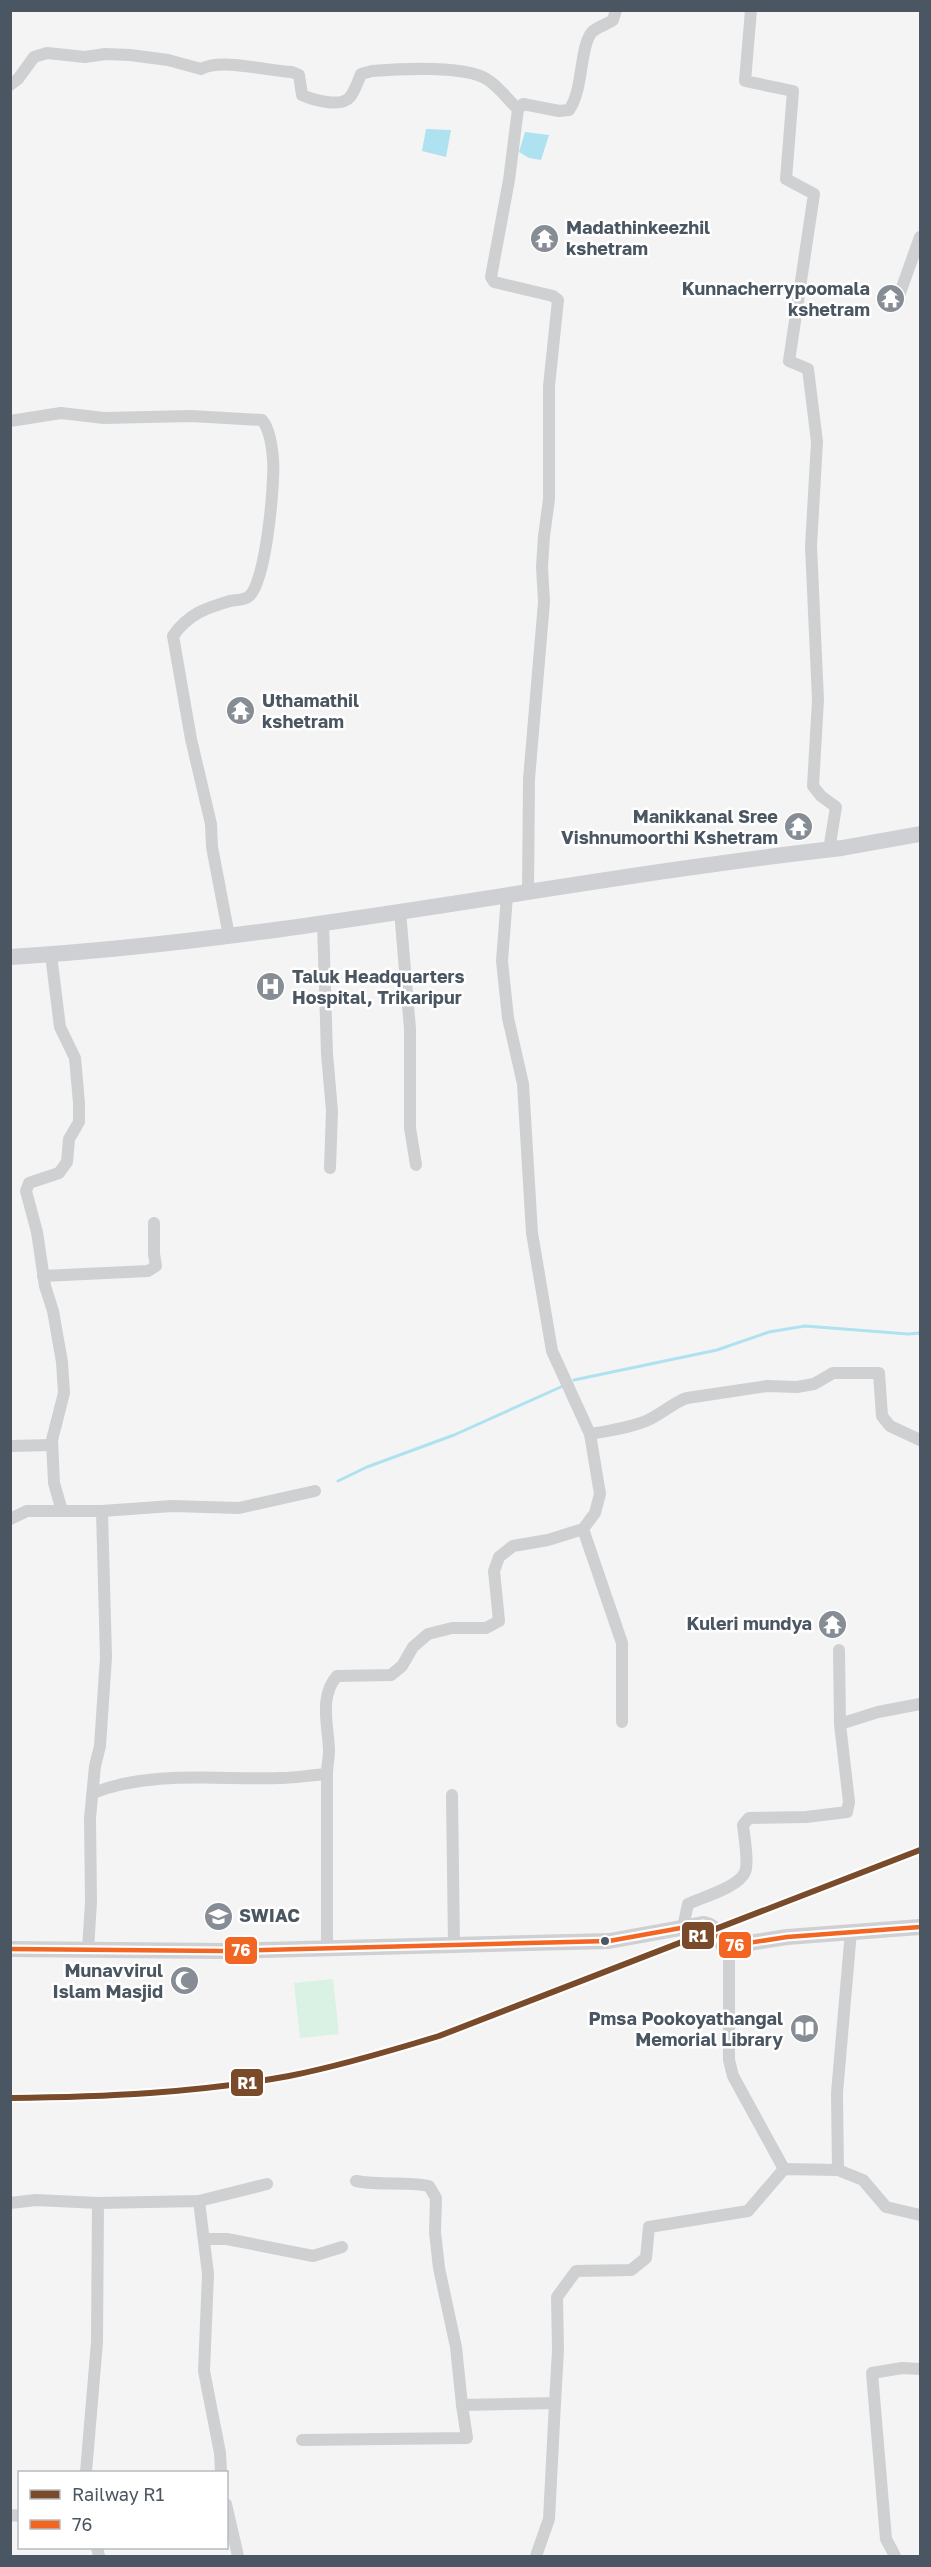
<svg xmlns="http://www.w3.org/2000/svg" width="931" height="2567" viewBox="0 0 931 2567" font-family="'Golos Text',sans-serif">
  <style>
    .green { fill: #d9f2e3 }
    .water { fill: #aee2f0 }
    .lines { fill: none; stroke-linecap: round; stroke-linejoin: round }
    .stream { stroke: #aee2f0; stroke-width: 3 }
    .street { stroke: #ced0d2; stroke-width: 12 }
    .secondary { stroke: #ced0d4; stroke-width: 16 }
    .bus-1-casing { stroke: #fff; stroke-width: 9 }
    .bus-1 { stroke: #f26522; stroke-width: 4.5 }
    .rail-1-casing { stroke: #fff; stroke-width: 10 }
    .rail-1 { stroke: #7a4b2a; stroke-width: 6 }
    .bus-dot { fill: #4a5661; stroke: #fff; stroke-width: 2 }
    .labels { text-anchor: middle; stroke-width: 5; stroke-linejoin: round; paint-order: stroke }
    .poi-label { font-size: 18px; font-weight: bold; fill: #4a5661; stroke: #fff; text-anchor: end }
    .line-badge { stroke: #fff; stroke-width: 2 }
    .badge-label { font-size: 16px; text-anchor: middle; font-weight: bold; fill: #fff }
  </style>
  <rect width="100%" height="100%" fill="#f4f4f4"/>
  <!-- green -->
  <polygon class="green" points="333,1979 339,2034 300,2038 294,1983"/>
  <!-- water -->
  <g class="water">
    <polygon points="426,129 451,130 446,157 422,151"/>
    <polygon points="525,132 549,135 541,160 529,158 519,152"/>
  </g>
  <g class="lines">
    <!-- stream -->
    <g class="stream">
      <polyline points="574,1380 717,1350 769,1332 805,1326 908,1334 920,1333"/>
      <polyline points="338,1481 367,1467 454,1435 563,1386"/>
    </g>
    <!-- street -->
    <g class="street">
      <polyline points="751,10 745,81 793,91 786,179 814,194 789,361 808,369 817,442 811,546 818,700 813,786 821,796 836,807 829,850"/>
      <path d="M10,85L18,79L34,57L47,53L85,57L105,54L130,55L168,60L201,69C221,58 268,71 292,72L299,75L302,95C313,100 341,108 350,97C355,91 358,81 361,74L372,71C398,69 466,65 488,80C499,87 508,100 518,109"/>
      <polyline points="900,293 920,237"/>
      <path d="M10,421L61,413L104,418L191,416L262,420C270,429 272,447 273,459C275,481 266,586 248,597C244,600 235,600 230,601C206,608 188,614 173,636L191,739L211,824L212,847L229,936"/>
      <path d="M528,893L529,779L544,602L542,567L544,536L549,499V386L558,300L553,296L494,282L491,277L509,180L518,109L523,104L559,111L569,110C584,89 579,48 592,32C597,27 608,24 613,20L616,10"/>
      <polyline points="400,911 410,1029 410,1128 416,1165"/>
      <polyline points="323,922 327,1054 332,1111 330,1168"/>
      <polyline points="51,955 60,1027 75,1058 79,1103 79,1122 69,1139 67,1162 59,1173 29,1183 26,1191 37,1232 45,1286 53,1311 62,1362 64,1393 52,1440 54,1483 62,1511 102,1511 106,1657 100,1746 95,1766 90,1818 91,1902 88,1949"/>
      <polyline points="43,1276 148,1271 156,1266 154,1254 154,1223"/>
      <path d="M590,1434C609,1431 628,1428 646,1421C661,1415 672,1403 687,1398L767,1386L797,1387L814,1384L833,1373H879L882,1416L890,1426L920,1440"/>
      <polyline points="10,1446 52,1445"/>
      <polyline points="102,1511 172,1506 239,1508 315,1491"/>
      <polyline points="10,1519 27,1511 62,1511"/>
      <polyline points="583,1529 622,1643 622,1722"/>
      <polyline points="839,1650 840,1724"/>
      <path d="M93,1793C151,1770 219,1780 281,1778C296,1778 311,1775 327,1774"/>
      <polyline points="452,1795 454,1945"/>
      <path d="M683,1927L688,1904C703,1897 739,1887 745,1872C749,1863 744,1835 743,1825L749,1818L806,1817L847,1812L849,1802L840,1724L878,1712L920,1704"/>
      <polyline points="729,1946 729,2060 733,2076 784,2169"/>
      <path d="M327,1947V1774C327,1766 329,1758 329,1750C328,1725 319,1696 337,1676L391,1675L402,1666L413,1647L428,1634L452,1628H486L499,1621L494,1571L499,1557L513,1546L548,1540L583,1529L595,1513L600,1494L590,1434L552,1351L532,1233L523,1084L508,1018L502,961L507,896"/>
      <polyline points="838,2170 837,2093 851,1931"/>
      <path d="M356,2181C381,2186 405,2181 429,2186L436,2198L435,2232L439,2268L456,2347L462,2405"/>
      <polyline points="199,2201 208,2274 204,2371 220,2453 221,2472"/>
      <polyline points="10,2203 36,2200 98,2203"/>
      <polyline points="204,2239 227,2239 313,2256 342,2247"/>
      <polyline points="302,2440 467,2438 462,2405 555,2403 558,2350 557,2297 576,2271 631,2270 646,2258 649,2227 748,2211 784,2169 838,2170 863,2180 886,2207 920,2215"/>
      <polyline points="86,2472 97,2342 98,2203 199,2201 267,2184"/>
      <polyline points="226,2504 238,2556"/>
      <polyline points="10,2515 20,2516"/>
      <polyline points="97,2548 99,2556"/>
      <polyline points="536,2556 549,2519 555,2403"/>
      <polyline points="895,2556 886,2539 872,2373 902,2368 920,2369"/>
    </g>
    <!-- secondary -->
    <g class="secondary">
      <path d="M10,957C290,940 564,879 842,848L920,834"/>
      <path d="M10,1949L223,1951L609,1941L703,1924C717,1926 716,1936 724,1946H729L787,1937L920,1927"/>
    </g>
    <defs>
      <path id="bus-1" d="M10,1949L223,1951L609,1941L703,1924C717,1926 716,1936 724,1946H729L787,1937L920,1927"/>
    </defs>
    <!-- bus-1 casing -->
    <use href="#bus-1" class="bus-1-casing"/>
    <!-- bus-1 -->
    <use href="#bus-1" class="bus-1"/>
    <defs>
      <path id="rail-1" d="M10,2098C103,2097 197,2093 289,2076C340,2066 390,2051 439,2036L920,1850"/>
    </defs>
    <!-- rail-1 casing -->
    <use href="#rail-1" class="rail-1-casing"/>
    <!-- rail-1 -->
    <use href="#rail-1" class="rail-1"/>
  </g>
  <!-- icons -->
  <defs>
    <symbol id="temple-disc" viewBox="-11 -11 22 22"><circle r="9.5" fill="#868d94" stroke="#fff"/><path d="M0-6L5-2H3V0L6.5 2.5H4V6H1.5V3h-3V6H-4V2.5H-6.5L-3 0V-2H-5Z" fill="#fff"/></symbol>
    <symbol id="hospital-disc" viewBox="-11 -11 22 22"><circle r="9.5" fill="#868d94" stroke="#fff"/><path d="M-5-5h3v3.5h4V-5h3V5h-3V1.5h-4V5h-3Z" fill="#fff"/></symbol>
    <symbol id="university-disc" viewBox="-11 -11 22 22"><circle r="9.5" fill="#868d94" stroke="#fff"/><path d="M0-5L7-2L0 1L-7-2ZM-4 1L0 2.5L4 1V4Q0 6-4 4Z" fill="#fff"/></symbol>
    <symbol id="mosque-disc" viewBox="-11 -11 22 22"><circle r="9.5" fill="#868d94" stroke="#fff"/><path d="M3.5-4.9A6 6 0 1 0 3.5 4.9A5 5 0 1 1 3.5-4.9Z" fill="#fff"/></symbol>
    <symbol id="library-disc" viewBox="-11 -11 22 22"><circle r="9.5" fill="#868d94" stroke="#fff"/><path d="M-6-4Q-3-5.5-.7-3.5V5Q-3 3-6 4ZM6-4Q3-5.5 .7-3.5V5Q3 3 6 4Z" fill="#fff"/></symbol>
  </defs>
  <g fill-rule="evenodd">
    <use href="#temple-disc" x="528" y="222" width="33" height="33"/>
    <use href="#temple-disc" x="874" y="282" width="33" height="33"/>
    <use href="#temple-disc" x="224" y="694" width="33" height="33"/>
    <use href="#temple-disc" x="782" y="810" width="33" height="33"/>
    <use href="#hospital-disc" x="254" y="970" width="33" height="33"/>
    <use href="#temple-disc" x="816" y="1608" width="33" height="33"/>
    <use href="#university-disc" x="202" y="1900" width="33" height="33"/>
    <use href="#mosque-disc" x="168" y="1964" width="33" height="33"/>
    <use href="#library-disc" x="788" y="2012" width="33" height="33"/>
  </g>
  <!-- markers -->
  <circle class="bus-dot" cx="605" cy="1941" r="5"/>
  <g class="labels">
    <!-- poi labels -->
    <g class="poi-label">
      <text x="566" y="234" text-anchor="start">Madathinkeezhil<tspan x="566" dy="21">kshetram</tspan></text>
      <text x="870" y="295">Kunnacherrypoomala<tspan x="870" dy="21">kshetram</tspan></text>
      <text x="262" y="707" text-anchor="start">Uthamathil<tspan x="262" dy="21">kshetram</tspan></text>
      <text x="778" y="823">Manikkanal Sree<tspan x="778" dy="21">Vishnumoorthi Kshetram</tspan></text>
      <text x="292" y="983" text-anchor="start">Taluk Headquarters<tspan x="292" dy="21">Hospital, Trikaripur</tspan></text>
      <text x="812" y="1630">Kuleri mundya</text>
      <text x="239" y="1922" text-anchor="start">SWIAC</text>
      <text x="163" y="1977">Munavvirul<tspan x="163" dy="21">Islam Masjid</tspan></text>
      <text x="783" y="2025">Pmsa Pookoyathangal<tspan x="783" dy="21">Memorial Library</tspan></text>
    </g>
  </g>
  <g class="line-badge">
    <rect x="681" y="1921" width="34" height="29" rx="6" fill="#7a4b2a"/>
    <rect x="718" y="1931" width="34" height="28" rx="6" fill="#f26522"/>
    <rect x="224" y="1936" width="34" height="29" rx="6" fill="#f26522"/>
    <rect x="230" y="2068" width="34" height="29" rx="6" fill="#7a4b2a"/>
  </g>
  <g class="badge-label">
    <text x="698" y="1942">R1</text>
    <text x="735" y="1951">76</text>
    <text x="241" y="1956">76</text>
    <text x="247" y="2089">R1</text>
  </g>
  <!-- border -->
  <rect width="931" height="2567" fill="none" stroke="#4a5661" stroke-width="24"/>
  <!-- legend -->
  <rect x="18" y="2471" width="210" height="78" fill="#ffffff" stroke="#b7bbc0" stroke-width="1.5"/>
  <rect x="30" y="2490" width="30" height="9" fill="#7a4b2a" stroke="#b7bbc0" stroke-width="1.5"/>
  <text x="72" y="2501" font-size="18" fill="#4a5661">Railway R1</text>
  <rect x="30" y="2520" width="30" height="9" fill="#f26522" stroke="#b7bbc0" stroke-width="1.5"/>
  <text x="72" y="2531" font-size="18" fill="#4a5661">76</text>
</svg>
